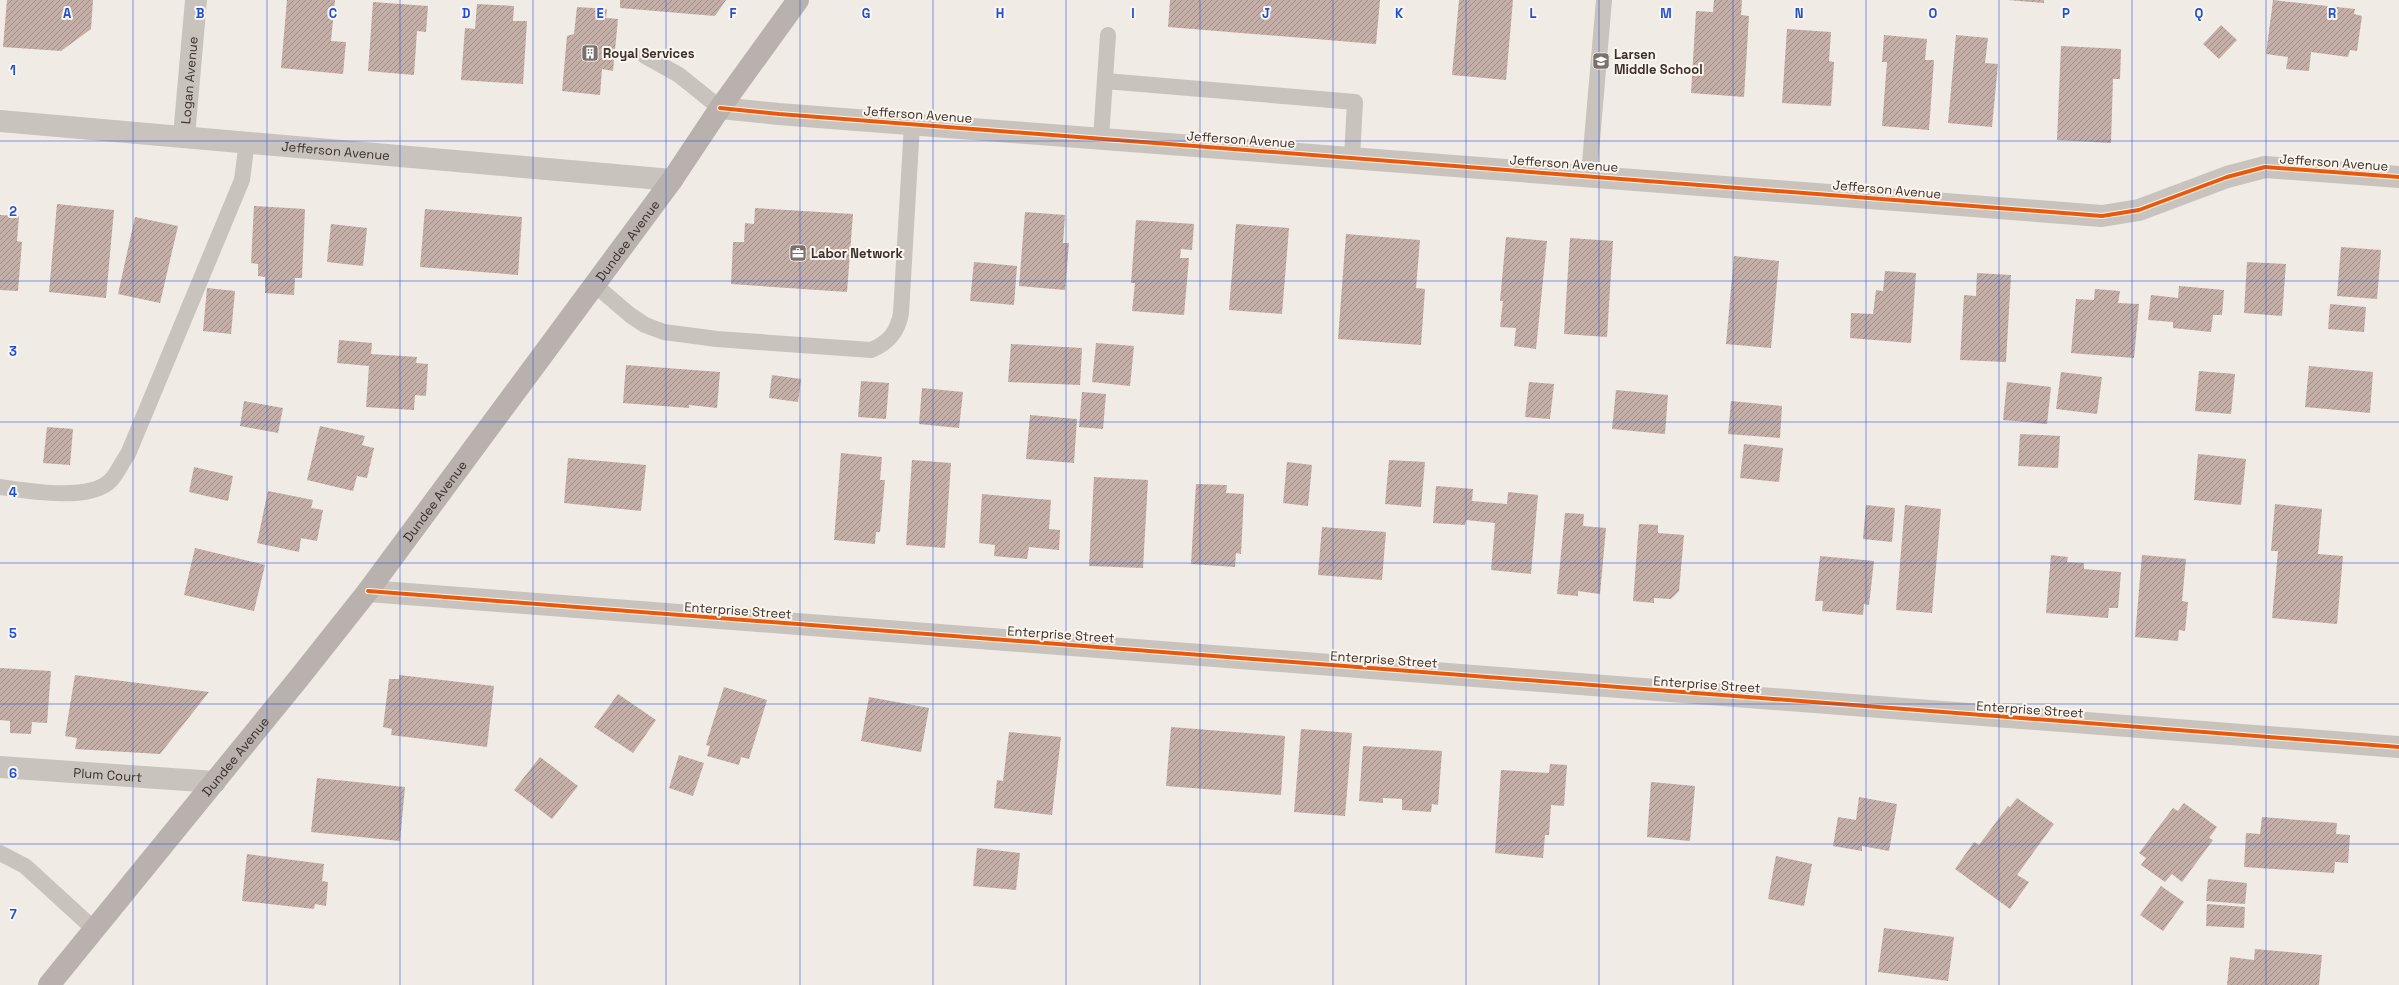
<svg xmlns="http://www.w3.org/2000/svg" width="2399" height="985" viewBox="0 0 2399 985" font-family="'Space Grotesk',sans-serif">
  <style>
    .building { fill: url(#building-hatch) }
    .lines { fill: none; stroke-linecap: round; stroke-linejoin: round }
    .service { stroke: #c9c3be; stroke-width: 16 }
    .minor { stroke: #c9c3be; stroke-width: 22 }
    .primary { stroke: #b8b1ad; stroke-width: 22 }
    .cycleway-casing { stroke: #fbf5ee; stroke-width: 6 }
    .cycleway { stroke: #e8590c; stroke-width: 4 }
    .grid { fill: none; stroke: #1d4ed8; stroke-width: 1; stroke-opacity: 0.55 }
    .labels { text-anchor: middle; stroke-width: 4; stroke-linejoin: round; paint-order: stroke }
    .poi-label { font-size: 13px; font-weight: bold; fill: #3b302b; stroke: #fbf5ee; text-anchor: start }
    .street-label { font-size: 13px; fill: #3b302b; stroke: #fbf5ee }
    .grid-label { font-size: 13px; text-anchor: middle; font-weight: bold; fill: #1d4ed8; stroke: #fbf5ee; stroke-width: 4; stroke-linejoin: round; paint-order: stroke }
  </style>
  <defs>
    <pattern id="building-hatch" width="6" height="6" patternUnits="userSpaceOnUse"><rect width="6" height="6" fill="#c3afa7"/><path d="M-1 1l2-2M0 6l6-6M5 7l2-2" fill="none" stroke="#a08f88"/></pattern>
  </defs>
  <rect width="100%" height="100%" fill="#f0ebe5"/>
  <!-- building -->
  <g class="building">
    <polygon points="7,0 93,0 91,29 61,51 3,47"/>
    <polygon points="287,0 335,0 331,41 346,42 343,74 281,68"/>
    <polygon points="620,0 726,0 715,16 620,8"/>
    <polygon points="1170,0 1380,0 1376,44 1168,27"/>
    <polygon points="1459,0 1513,0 1506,80 1452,75"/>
    <polygon points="1714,0 1742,0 1741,15 1749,16 1744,97 1691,93 1696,11 1713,12"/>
    <polygon points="2008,0 2044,0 2044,3"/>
    <polygon points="2273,0 2355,9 2354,14 2362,16 2357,51 2350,50 2348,57 2311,52 2309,71 2286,69 2288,57 2266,54"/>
    <polygon points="373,2 428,6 426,32 417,31 414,75 368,71"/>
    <polygon points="477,4 514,6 513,21 527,21 523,84 461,80 465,28 475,29"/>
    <polygon points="577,7 607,9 606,18 618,19 613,71 602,69 600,95 562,91 567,36 574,34"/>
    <polygon points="2221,25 2237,40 2219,59 2203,44"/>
    <polygon points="1787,29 1831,32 1829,61 1834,62 1831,106 1782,103"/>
    <polygon points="1884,35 1927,39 1925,60 1934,60 1929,130 1882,126 1887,62 1882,62"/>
    <polygon points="1956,35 1988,38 1985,63 1998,64 1992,127 1948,123"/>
    <polygon points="2061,46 2121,49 2120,79 2113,79 2111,143 2057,140"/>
    <polygon points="57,204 114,210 106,298 49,292"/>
    <polygon points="254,206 305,209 302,278 295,278 294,295 265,293 265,277 258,276 258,264 251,263"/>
    <polygon points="755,208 853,214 847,292 731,284 733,242 744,242 745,223 754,224"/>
    <polygon points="425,209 522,217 518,275 420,267"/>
    <polygon points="1025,212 1065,215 1063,243 1069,243 1065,290 1019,286"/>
    <polygon points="0,215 19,216 17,241 22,242 18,291 0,290"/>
    <polygon points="135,217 178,226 160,303 118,294"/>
    <polygon points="1136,220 1194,224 1192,250 1181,249 1180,258 1189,258 1184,315 1132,311 1135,283 1131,283"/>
    <polygon points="331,224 367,228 363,266 327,262"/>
    <polygon points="1236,224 1289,228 1282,314 1229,310"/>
    <polygon points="1346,234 1420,240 1416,288 1425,289 1421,345 1338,339"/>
    <polygon points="1506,237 1547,241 1536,349 1514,346 1516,328 1500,327 1503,301 1500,301"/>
    <polygon points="1570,238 1613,241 1607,337 1564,334"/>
    <polygon points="2341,247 2381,250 2377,299 2337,296"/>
    <polygon points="1734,256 1779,261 1771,348 1726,344"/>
    <polygon points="974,262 1017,266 1014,305 970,301"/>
    <polygon points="2247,262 2286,264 2282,316 2244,313"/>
    <polygon points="1885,271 1916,273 1911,343 1850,338 1851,313 1873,314 1876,290 1883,291"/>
    <polygon points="1977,273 2011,275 2006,362 1960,360 1964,295 1976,296"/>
    <polygon points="2179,286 2224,290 2222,315 2213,315 2211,332 2173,328 2173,322 2148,320 2151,295 2178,298"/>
    <polygon points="207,288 235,291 231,334 203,331"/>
    <polygon points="2095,289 2120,291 2118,303 2139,304 2134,358 2071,353 2076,299 2094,300"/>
    <polygon points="2330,304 2366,307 2364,332 2328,329"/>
    <polygon points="339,340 372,343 371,354 417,357 416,363 428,364 426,396 415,395 414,410 366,407 369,366 337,363"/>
    <polygon points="1096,343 1134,346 1130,386 1092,382"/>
    <polygon points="1011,344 1082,348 1080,385 1008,382"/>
    <polygon points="626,365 720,372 717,408 689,405 689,408 623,403"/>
    <polygon points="2309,366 2373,372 2370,413 2305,407"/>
    <polygon points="2199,371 2235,374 2231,414 2195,411"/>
    <polygon points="2061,372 2102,377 2097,414 2056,409"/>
    <polygon points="772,375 801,379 798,402 769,398"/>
    <polygon points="861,381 889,383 886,419 858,417"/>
    <polygon points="1529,382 1554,384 1550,419 1525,417"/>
    <polygon points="2007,382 2051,387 2047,424 2003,420"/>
    <polygon points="922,388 963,392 959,428 919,424"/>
    <polygon points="1616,390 1668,395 1665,434 1612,429"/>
    <polygon points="1082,392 1106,394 1103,429 1079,427"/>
    <polygon points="244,401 283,408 278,433 240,426"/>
    <polygon points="1731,401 1782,406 1780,438 1728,434"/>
    <polygon points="1030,415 1077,419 1074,463 1026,459"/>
    <polygon points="320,426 365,436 362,445 374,448 367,478 357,476 353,491 307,480"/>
    <polygon points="47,427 73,429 70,465 43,463"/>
    <polygon points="2020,434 2060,436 2058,468 2018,466"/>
    <polygon points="1744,444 1783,448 1779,482 1740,478"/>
    <polygon points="841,453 882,457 880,480 885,480 880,532 876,532 875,544 834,540"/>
    <polygon points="2198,454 2246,459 2241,505 2194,500"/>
    <polygon points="568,458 646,465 641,511 564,503"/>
    <polygon points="912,460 951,463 945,548 906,545"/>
    <polygon points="1389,460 1425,462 1421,507 1385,504"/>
    <polygon points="1287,462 1312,465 1308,506 1283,503"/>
    <polygon points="194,467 233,476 228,501 189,492"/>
    <polygon points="1094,477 1148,480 1143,568 1089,566"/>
    <polygon points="1196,484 1227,485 1226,493 1244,494 1241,554 1236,553 1235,567 1191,564"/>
    <polygon points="1436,486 1473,489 1472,501 1507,504 1508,492 1538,495 1531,574 1491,570 1495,523 1466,520 1465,525 1433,523"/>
    <polygon points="268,491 313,500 311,508 323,510 317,541 301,538 299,552 257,543"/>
    <polygon points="982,494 1051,500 1049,529 1060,530 1059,550 1029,547 1027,559 994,556 995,545 979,543"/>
    <polygon points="2275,504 2322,509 2318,554 2343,556 2337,624 2272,618 2278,551 2271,551"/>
    <polygon points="1866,505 1895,508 1892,542 1863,539"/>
    <polygon points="1905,505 1941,509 1932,613 1896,610"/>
    <polygon points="1565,513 1584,514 1583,526 1606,528 1600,594 1578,591 1578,596 1557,594"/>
    <polygon points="1639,524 1658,525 1658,533 1684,535 1679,591 1671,599 1654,598 1654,603 1633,601"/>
    <polygon points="1322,527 1386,532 1382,580 1318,575"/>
    <polygon points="195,548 265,565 254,611 184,595"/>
    <polygon points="2051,555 2068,557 2067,562 2084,563 2084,569 2121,572 2118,608 2109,608 2108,618 2046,613"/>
    <polygon points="2142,555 2186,559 2182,601 2188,602 2185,631 2179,630 2178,641 2135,637"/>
    <polygon points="1820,556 1874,561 1869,605 1864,604 1863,615 1822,611 1823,601 1815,601"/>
    <polygon points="0,668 51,671 47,723 32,722 31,734 10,733 10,721 0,720"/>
    <polygon points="75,675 209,692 160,754 75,749 77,738 65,736"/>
    <polygon points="399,675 494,686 487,747 391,735 392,729 383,727 389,679 399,679"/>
    <polygon points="724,687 767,700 749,759 741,757 739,765 707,756 710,746 706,745"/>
    <polygon points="618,694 656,720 633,753 594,727"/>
    <polygon points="869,697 929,708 921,752 861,741"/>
    <polygon points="1171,727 1285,736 1281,795 1166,786"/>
    <polygon points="1301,729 1352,733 1345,816 1294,812"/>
    <polygon points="1009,732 1061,737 1052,815 994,808 997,780 1003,781"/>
    <polygon points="1363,746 1442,751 1438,805 1432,804 1431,812 1402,810 1402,799 1383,798 1383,803 1359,801"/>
    <polygon points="679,755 704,763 693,796 669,788"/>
    <polygon points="540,757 578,786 552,819 514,790"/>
    <polygon points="1550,764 1567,765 1564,806 1551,805 1549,835 1545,835 1543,858 1495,853 1501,770 1549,773"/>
    <polygon points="317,778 405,787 400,841 311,832"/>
    <polygon points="1651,782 1695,786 1690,841 1647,837"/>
    <polygon points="1859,797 1897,804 1889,851 1862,846 1862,851 1833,846 1838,817 1856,820"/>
    <polygon points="2017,798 2054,824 2017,875 2029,882 2010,909 1955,869 1974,842 1979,845 2008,806 2010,807"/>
    <polygon points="2184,803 2217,827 2209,838 2213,840 2182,882 2172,874 2165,882 2141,865 2146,858 2139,853 2173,808 2178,811"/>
    <polygon points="2262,817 2337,823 2336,834 2350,835 2348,863 2335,862 2334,873 2244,867 2246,833 2260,834"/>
    <polygon points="977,848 1020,853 1016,890 973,886"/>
    <polygon points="247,854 324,864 322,881 328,882 326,906 315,904 314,909 242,901"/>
    <polygon points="1776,856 1812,864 1804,906 1768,899"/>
    <polygon points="2208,879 2247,883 2245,904 2206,901"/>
    <polygon points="2161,886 2184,902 2163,931 2140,915"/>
    <polygon points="2207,904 2245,907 2244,928 2206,926"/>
    <polygon points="1884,928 1954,937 1948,981 1878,972"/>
    <polygon points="2255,949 2322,955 2319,985 2227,985 2230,957 2254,960"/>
  </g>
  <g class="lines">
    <!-- service -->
    <g class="service">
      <polyline points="645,56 679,75 720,108"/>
      <polyline points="1105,81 1355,102 1352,158"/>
      <polyline points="1101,138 1108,35"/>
      <polyline points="1589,175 1604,0"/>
      <path d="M595,285L630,315L645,325L664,332L717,339L871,350C889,343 898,331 901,313L912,124"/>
      <path d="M0,487C27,491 91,502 111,480C118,472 122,462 128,454L242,180L247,141"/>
      <polyline points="0,853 25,866 95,930"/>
    </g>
    <!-- minor -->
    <g class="minor">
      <polyline points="720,108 779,114 2102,216 2139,210 2227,177 2265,167 2399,177"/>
      <path id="s1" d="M0,121L672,180"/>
      <path id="s2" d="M184,136L196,0"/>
      <polyline points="368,591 2399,747"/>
      <path id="s3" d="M0,767L215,782"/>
    </g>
    <!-- primary -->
    <path class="primary" id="s4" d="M49,985L299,678L368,591L672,180L720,108L798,0"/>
    <defs>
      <g id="cycleway">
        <polyline points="720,108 779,114 2102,216 2139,210 2227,177 2265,167 2399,177"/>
        <polyline points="368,591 2399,747"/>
      </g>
    </defs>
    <!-- cycleway casing -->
    <use href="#cycleway" class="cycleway-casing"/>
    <!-- cycleway -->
    <use href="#cycleway" class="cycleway"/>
  </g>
  <!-- grid -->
  <path class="grid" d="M133,0V985M267,0V985M400,0V985M533,0V985M666,0V985M800,0V985M933,0V985M1066,0V985M1200,0V985M1333,0V985M1466,0V985M1599,0V985M1733,0V985M1866,0V985M1999,0V985M2132,0V985M2266,0V985M0,141H2399M0,281H2399M0,422H2399M0,563H2399M0,704H2399M0,844H2399"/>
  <!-- icons -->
  <defs>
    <symbol id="building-square" viewBox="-11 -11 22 22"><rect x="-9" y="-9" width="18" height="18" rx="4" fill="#7a716c" stroke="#fbf5ee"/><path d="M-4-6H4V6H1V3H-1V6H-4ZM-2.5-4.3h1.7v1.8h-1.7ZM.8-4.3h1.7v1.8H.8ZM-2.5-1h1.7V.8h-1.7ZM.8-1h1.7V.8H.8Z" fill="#fff"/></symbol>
    <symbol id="school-square" viewBox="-11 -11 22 22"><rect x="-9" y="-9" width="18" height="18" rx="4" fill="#7a716c" stroke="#fbf5ee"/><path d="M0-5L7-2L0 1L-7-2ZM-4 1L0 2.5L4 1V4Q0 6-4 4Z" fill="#fff"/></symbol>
    <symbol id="office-square" viewBox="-11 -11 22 22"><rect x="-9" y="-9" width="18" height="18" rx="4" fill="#7a716c" stroke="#fbf5ee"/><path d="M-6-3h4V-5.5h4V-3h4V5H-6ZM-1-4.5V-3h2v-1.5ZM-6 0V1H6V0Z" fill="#fff"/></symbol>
  </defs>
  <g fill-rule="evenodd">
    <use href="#building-square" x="580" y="43" width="20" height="20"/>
    <use href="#school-square" x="1591" y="51" width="20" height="20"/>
    <use href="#office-square" x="788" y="243" width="20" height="20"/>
  </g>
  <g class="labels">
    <!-- poi labels -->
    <g class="poi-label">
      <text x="603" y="58">Royal Services</text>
      <text x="1614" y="59">Larsen<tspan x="1614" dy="15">Middle School</tspan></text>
      <text x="811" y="258">Labor Network</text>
    </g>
    <!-- street labels -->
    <g class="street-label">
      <text dy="5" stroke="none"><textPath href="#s2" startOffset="56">Logan Avenue</textPath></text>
      <text transform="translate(918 114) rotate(4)" y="5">Jefferson Avenue</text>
      <text transform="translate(1241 139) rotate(4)" y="5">Jefferson Avenue</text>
      <text dy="5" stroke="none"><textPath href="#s1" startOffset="337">Jefferson Avenue</textPath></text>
      <text transform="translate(2334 162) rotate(4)" y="5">Jefferson Avenue</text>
      <text transform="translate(1564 163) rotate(4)" y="5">Jefferson Avenue</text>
      <text transform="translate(1887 189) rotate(5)" y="5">Jefferson Avenue</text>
      <text dy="5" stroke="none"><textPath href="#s4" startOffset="943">Dundee Avenue</textPath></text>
      <text dy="5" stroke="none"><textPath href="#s4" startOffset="619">Dundee Avenue</textPath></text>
      <text transform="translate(738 610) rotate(4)" y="5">Enterprise Street</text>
      <text transform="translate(1061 634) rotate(4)" y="5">Enterprise Street</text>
      <text transform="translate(1384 659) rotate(4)" y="5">Enterprise Street</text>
      <text transform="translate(1707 684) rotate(4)" y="5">Enterprise Street</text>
      <text transform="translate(2030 709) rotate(4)" y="5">Enterprise Street</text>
      <text dy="5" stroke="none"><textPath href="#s4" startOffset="295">Dundee Avenue</textPath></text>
      <text dy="5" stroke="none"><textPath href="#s3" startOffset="108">Plum Court</textPath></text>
    </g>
  </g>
  <g class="grid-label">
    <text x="67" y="18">A</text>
    <text x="200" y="18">B</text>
    <text x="333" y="18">C</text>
    <text x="466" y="18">D</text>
    <text x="600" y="18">E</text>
    <text x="733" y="18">F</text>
    <text x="866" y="18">G</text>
    <text x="1000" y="18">H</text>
    <text x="1133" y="18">I</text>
    <text x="1266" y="18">J</text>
    <text x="1399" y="18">K</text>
    <text x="1533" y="18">L</text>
    <text x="1666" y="18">M</text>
    <text x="1799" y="18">N</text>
    <text x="1933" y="18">O</text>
    <text x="2066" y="18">P</text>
    <text x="2199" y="18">Q</text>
    <text x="2332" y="18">R</text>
    <text x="13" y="75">1</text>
    <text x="13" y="216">2</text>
    <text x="13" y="356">3</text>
    <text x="13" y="497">4</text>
    <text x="13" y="638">5</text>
    <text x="13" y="778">6</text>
    <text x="13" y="919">7</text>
  </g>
</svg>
